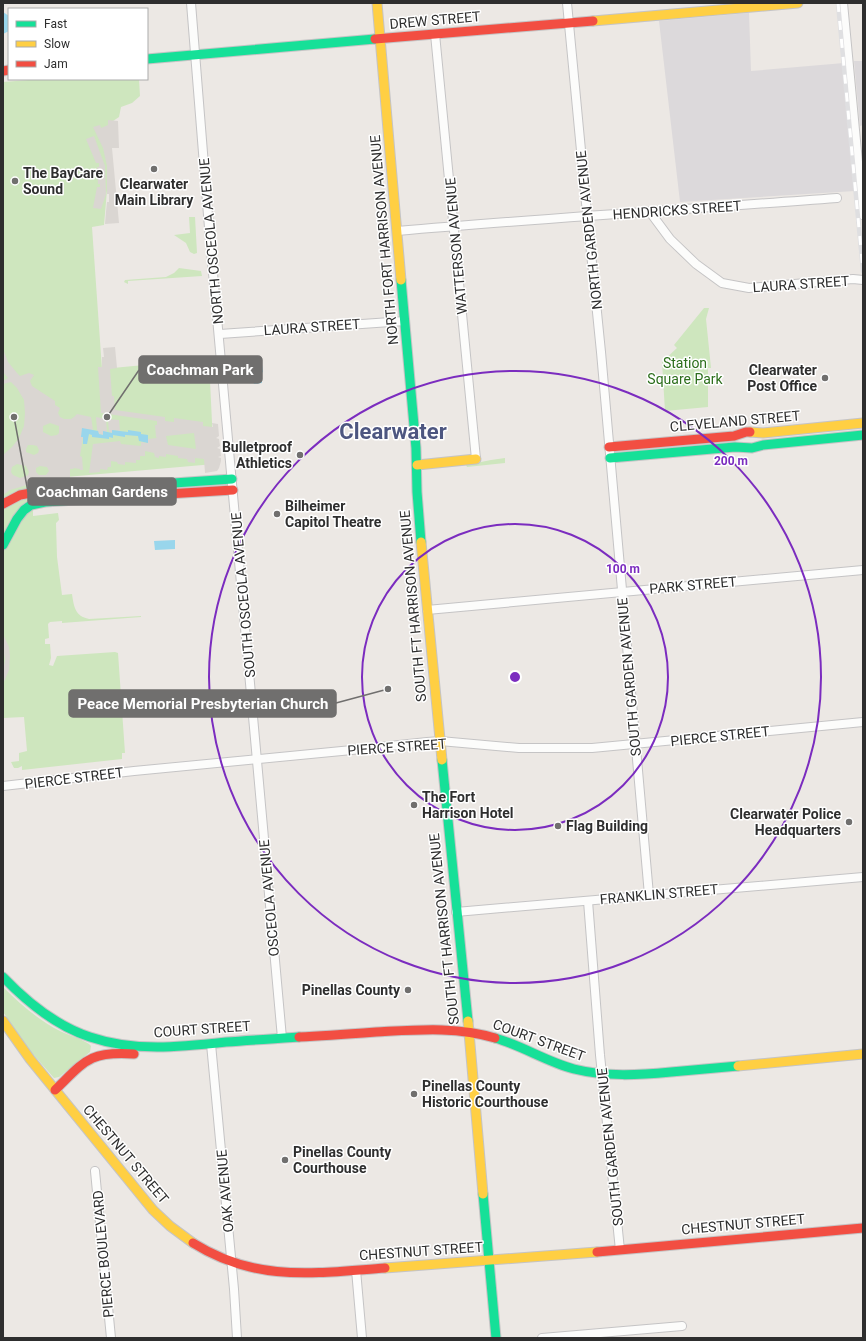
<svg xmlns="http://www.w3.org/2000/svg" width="866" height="1341" viewBox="0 0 866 1341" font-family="Roboto,sans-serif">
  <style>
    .industrial { fill: #dcd9db }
    .green { fill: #cee6be }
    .plaza { fill: #dad6d2; fill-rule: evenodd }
    .water { fill: #99d6ec }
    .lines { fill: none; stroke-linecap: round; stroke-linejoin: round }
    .street-casing { stroke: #c5c4c5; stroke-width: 10 }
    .fast-casing { stroke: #c5c4c5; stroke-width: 11 }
    .slow-casing { stroke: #c5c4c5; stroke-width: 11 }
    .jam-casing { stroke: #c5c4c5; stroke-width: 11 }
    .street { stroke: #fcfcfb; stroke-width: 8 }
    .fast { stroke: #16e098; stroke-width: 9 }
    .slow { stroke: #ffcf43; stroke-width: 9 }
    .jam { stroke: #f24e42; stroke-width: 9 }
    .rail-casing { stroke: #dfdfe1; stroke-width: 4.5 }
    .rail { stroke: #fff; stroke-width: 3; stroke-dasharray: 9; stroke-linecap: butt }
    .ring { fill: none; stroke: #7b2cbf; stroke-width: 2 }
    .poi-dot { fill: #706f6e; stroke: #fff; stroke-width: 1.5 }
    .labels { text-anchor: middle; stroke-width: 3; stroke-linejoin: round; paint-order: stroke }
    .street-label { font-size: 14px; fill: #2e2e2e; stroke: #fff }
    .poi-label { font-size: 14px; font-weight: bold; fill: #2e2e2e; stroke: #fff; text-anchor: start }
    .park-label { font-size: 14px; fill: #2c6e1b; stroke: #fff }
    .town-label { font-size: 22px; font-weight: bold; fill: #4d5680; stroke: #fff }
    .centre { fill: #7b2cbf; stroke: #fff; stroke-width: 2 }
    .ring-label { font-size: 12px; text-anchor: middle; font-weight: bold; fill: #7b2cbf; stroke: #fff; stroke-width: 3; stroke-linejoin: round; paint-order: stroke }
    .leader { fill: none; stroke: #706f6e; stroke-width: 1.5 }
    .callout-dot { fill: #706f6e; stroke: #fff; stroke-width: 1.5 }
    .callout { fill: #706f6e; stroke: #706f6e; stroke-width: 1.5 }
    .callout-label { font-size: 15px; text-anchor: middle; font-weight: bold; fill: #fff }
  </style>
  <rect width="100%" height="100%" fill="#ece8e4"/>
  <!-- industrial -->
  <g class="industrial">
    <polygon points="749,13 751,71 844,63 855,191 680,202 659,21"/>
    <polygon points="854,61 863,61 863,125 860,126"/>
  </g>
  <!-- green -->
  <g class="green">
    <path d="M42,79H139L140,96L132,103L121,107L119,117L113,121L104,225L92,227L102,369L176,362L209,360L214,464L32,480V485L59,483L60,486L33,500V516L58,513L59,520L56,523L57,557L62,595L72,594C74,607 75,616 89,619L141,616V617L62,623V621L50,622L48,624L49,638L45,639V644H50L51,658L49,665L53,666L57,656L115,652L118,653L125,753H122V759L22,770V766L18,768H14L11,762L19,761V753L27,751L24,717L3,718V82Z"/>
    <polygon points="189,217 195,217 197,253 194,254 190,252 186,243 174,235 190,233"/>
    <polygon points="179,268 201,271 202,276 128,281 128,284 124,282 125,280 166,277 174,273"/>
    <polygon points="704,308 709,308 706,319 711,368 708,368 708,407 665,411 662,362 677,348 674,345"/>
    <polygon points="505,458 505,463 467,467 466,465 491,460"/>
    <path d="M3,987C20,1004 38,1020 60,1031C70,1036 80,1038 89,1044L91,1046L90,1052L59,1077L54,1078L32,1053L3,1012Z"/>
  </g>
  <!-- plaza -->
  <g class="plaza">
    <polygon points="108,120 118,121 119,148 112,148 119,223 105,224 106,212 107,202 109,202 109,194 107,194 107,166 103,148 93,127 100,125 101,128 108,125"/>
    <polygon points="94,136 105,166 106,194 101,209 93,208 97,187 100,187 100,184 98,184 97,167 99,167 99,163 96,163 86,139"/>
    <path d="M115,347L117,368L110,369L112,396H114L115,410L165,417V421L174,422V418L203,422V426L213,427L212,423L218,424L219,436L216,438L219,439L220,446L217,448L220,449L221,456L218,457L221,458V461L219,468L217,471L205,473L204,459L195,458V463L188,462L187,459L178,458V456L166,454V457L159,456V458L155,457L154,453L145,451V456H140V460H136V463L125,462V465L118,464L117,462L111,461V467H108L107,470L100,469V472L89,473L93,444L120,441L121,444L141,446V442L148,443V439L157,438L156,437L155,425H157V421L101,413L98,367H102V357H104L103,348ZM194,433L196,449L168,445L166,436Z"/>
    <path d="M3,349L8,362L17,373L20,376L29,373L34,375L30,381L32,386L55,401V405L60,408L58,413L60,417L64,419H71L74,417L77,414L91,417L93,430L82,429L83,437L80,456L82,457L83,470H80V469L74,468L73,469H70V482L27,485L10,490L3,495V455L12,447L19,438L24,426L25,413L24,400L17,388L11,382L3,384V381L8,378L3,372ZM50,423L59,426V433L57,435L51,436L43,432V426ZM28,445H33L37,446L39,450L38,453L34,455L26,452V449ZM17,464L26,466L29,472L28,475L26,476L20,478L13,475L11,472L12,467ZM40,466L47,467L49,471L46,475H39L36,472V468Z"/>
    <polygon points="96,417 106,419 107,432 103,435 99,434 98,431 97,430"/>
    <polygon points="108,419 119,420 120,431 113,430 113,433 109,432"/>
    <polygon points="3,634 9,647 10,656 9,670 3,684 3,671 5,660 3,646"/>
  </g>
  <!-- water -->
  <g class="water">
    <polygon points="3,12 9,16 9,31 3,34"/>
    <polygon points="259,359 260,365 262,365 263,372 261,373 262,383 254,384 253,381 250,381 248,360"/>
    <polygon points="82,428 98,431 99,434 103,435 103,431 112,433 112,430 128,432 128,430 141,432 141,434 148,435 148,443 139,441 138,436 125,435 125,437 113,435 113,438 109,437 109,439 92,437 92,435 89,434 87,444 83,444 83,437 81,437"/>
    <polygon points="175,540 175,549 155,550 154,541"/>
  </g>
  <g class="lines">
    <defs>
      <g id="street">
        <polyline points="191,3 210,240 282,1038"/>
        <polyline points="567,3 586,203 601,352 649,895"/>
        <polyline points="843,3 863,215"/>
        <polyline points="435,34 476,459"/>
        <polyline points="650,212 670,239 696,264 722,283 749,288 853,279 863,280"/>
        <path d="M397,231C544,218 690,209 837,198"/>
        <polyline points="220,334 405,321"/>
        <polyline points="427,610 863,570"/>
        <polyline points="3,786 134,771 352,750 427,742 440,741 519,748 592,748 863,722"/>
        <polyline points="588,901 600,1055 620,1250"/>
        <polyline points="456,912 863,877"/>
        <polyline points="211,1044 234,1289 237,1338"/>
        <polyline points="95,1171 111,1338"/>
        <polyline points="356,1270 362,1338"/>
        <polyline points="542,1338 682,1326"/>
      </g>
      <g id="fast">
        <polyline points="147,59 375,39"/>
        <polyline points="401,280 416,448 417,492 421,542"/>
        <polyline points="610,458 735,447 752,448 763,445 863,435"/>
        <polyline points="130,486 232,479"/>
        <polyline points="3,545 17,519 24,510 31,505 45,502 167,494"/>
        <polyline points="442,760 468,1021"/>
        <path d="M3,977C27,1002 56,1026 90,1037C134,1052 180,1047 226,1042C250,1040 274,1039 299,1037"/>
        <path d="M495,1038C523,1046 547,1062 574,1069C606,1077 639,1075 671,1072C693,1070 716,1068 738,1066"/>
        <polyline points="483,1194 496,1338"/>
      </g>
      <g id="slow">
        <polyline points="377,3 401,280"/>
        <polyline points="593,21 798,3"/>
        <polyline points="750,432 763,433 863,423"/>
        <polyline points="417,465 476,459"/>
        <polyline points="421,542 442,760"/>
        <polyline points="3,1021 30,1059 153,1210 170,1226 193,1243"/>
        <polyline points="468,1021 483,1194"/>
        <polyline points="738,1066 863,1054"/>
        <polyline points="385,1268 597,1252"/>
      </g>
      <g id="jam">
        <polyline points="375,39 593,21"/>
        <polyline points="3,71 9,70"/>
        <polyline points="609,447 734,436 746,432 750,432"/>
        <polyline points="167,494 233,490"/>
        <polyline points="3,504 20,495 31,493 130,486"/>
        <path d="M299,1037C324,1036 350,1034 376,1032C415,1030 456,1026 495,1038"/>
        <path d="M55,1090C85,1061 89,1051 134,1054"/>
        <path d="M193,1243C257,1283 315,1273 385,1268"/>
        <polyline points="597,1252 863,1228"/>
      </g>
    </defs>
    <!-- street casing -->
    <use href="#street" class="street-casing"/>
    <!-- fast casing -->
    <use href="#fast" class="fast-casing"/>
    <!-- slow casing -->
    <use href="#slow" class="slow-casing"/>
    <!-- jam casing -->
    <use href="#jam" class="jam-casing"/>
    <!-- street -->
    <use href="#street" class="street"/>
    <!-- fast -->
    <use href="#fast" class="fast"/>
    <!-- slow -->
    <use href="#slow" class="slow"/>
    <!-- jam -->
    <use href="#jam" class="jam"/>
    <defs>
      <polyline id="rail" points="838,3 863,271"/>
    </defs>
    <!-- rail casing -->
    <use href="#rail" class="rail-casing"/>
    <!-- rail -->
    <use href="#rail" class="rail"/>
  </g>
  <!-- distance rings -->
  <g class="ring">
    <circle cx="515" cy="677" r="153"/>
    <circle cx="515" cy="677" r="306"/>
  </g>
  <!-- markers -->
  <g class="poi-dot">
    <circle cx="154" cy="169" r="4"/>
    <circle cx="15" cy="181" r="4"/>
    <circle cx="825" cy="378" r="4"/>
    <circle cx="300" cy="455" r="4"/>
    <circle cx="277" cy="514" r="4"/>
    <circle cx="414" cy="805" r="4"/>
    <circle cx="849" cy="822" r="4"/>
    <circle cx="558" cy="826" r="4"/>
    <circle cx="408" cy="990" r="4"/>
    <circle cx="414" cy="1094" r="4"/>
    <circle cx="285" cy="1160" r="4"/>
  </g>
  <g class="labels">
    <!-- street labels -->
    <g class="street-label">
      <text transform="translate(435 20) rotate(-5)" y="5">DREW STREET</text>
      <text transform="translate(677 210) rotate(-4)" y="5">HENDRICKS STREET</text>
      <text transform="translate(589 230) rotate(-96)" y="5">NORTH GARDEN AVENUE</text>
      <text transform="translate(384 240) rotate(-95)" y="5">NORTH FORT HARRISON AVENUE</text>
      <text transform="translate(211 241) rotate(-95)" y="5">NORTH OSCEOLA AVENUE</text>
      <text transform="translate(456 246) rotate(-95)" y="5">WATTERSON AVENUE</text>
      <text transform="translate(801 284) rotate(-4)" y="5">LAURA STREET</text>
      <text transform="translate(312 327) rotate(-4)" y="5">LAURA STREET</text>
      <text transform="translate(735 421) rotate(-5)" y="5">CLEVELAND STREET</text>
      <text transform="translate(693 585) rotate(-5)" y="5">PARK STREET</text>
      <text transform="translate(243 595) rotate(-95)" y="5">SOUTH OSCEOLA AVENUE</text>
      <text transform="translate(413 606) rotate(-95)" y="5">SOUTH FT HARRISON AVENUE</text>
      <text transform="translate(629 677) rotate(-95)" y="5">SOUTH GARDEN AVENUE</text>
      <text transform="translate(720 736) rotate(-6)" y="5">PIERCE STREET</text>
      <text transform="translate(397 747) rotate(-4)" y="5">PIERCE STREET</text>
      <text transform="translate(74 778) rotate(-7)" y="5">PIERCE STREET</text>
      <text transform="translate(659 894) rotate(-5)" y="5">FRANKLIN STREET</text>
      <text transform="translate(269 898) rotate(-95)" y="5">OSCEOLA AVENUE</text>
      <text transform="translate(444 929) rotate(-96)" y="5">SOUTH FT HARRISON AVENUE</text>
      <text transform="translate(202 1029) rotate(-4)" y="5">COURT STREET</text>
      <text transform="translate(539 1040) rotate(20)" y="5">COURT STREET</text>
      <text transform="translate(610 1147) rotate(-96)" y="5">SOUTH GARDEN AVENUE</text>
      <text transform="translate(126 1154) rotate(50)" y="5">CHESTNUT STREET</text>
      <text transform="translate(225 1191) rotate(-95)" y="5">OAK AVENUE</text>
      <text transform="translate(743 1224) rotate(-5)" y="5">CHESTNUT STREET</text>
      <text transform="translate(421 1251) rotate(-4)" y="5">CHESTNUT STREET</text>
      <text transform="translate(103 1254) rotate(-95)" y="5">PIERCE BOULEVARD</text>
    </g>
    <!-- poi labels -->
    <g class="poi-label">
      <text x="23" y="178">The BayCare<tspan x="23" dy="16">Sound</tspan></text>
      <text x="154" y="189" text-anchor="middle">Clearwater<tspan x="154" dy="16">Main Library</tspan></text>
      <text x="817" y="375" text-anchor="end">Clearwater<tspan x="817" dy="16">Post Office</tspan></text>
      <text x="292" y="452" text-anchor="end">Bulletproof<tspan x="292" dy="16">Athletics</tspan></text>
      <text x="285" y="511">Bilheimer<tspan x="285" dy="16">Capitol Theatre</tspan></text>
      <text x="422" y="802">The Fort<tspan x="422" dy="16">Harrison Hotel</tspan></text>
      <text x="841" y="819" text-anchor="end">Clearwater Police<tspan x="841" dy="16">Headquarters</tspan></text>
      <text x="566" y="831">Flag Building</text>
      <text x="400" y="995" text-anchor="end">Pinellas County</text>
      <text x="422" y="1091">Pinellas County<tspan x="422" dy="16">Historic Courthouse</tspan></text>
      <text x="293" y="1157">Pinellas County<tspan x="293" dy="16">Courthouse</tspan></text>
    </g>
    <!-- park labels -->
    <g class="park-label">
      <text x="685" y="368">Station<tspan x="685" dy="16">Square Park</tspan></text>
    </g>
    <!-- town labels -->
    <g class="town-label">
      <text x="393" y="439">Clearwater</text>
    </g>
  </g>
  <circle cx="515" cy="677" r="6" class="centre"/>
  <g class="ring-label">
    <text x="731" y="465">200 m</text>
    <text x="623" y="573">100 m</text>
  </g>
  <!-- callouts -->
  <path class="leader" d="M107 417L139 370M14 417L28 492M388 689L336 703"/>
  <g class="callout-dot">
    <circle cx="107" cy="417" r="4"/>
    <circle cx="14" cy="417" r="4"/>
    <circle cx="388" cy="689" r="4"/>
  </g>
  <g class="callout">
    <rect x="139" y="356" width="123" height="27" rx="4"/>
    <rect x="28" y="478" width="148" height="27" rx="4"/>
    <rect x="69" y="690" width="267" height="27" rx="4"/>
  </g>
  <g class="callout-label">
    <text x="200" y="375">Coachman Park</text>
    <text x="102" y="497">Coachman Gardens</text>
    <text x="203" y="709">Peace Memorial Presbyterian Church</text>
  </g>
  <!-- border -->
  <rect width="866" height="1341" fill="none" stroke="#2e2e2e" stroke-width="8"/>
  <!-- legend -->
  <rect x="8" y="8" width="140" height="72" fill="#ffffff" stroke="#ababab"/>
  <rect x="16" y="21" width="20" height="6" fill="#16e098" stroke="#ababab"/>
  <text x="44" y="28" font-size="12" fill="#2e2e2e">Fast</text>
  <rect x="16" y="41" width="20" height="6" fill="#ffcf43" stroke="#ababab"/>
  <text x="44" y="48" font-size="12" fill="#2e2e2e">Slow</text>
  <rect x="16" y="61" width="20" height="6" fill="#f24e42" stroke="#ababab"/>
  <text x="44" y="68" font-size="12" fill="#2e2e2e">Jam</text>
</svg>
